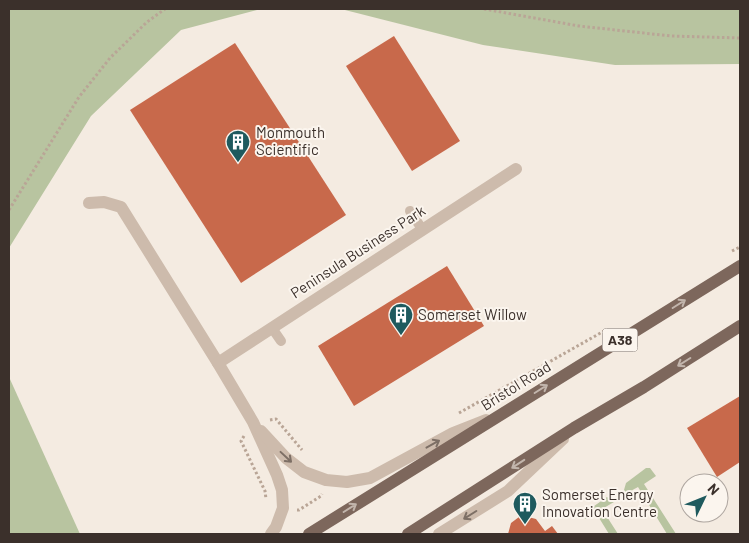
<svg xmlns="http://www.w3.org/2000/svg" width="749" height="543" viewBox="0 0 749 543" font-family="Barlow,sans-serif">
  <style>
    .green { fill: #b8c4a0 }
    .building { fill: #c8694b }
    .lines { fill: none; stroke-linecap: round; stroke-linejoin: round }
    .path { stroke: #b9a596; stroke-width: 3; stroke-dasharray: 2.5 2.5; stroke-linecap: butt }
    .lane { stroke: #cdbbac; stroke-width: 10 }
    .street { stroke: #cdbbac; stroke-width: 12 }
    .primary { stroke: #7d675c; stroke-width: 12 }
    .oneway { stroke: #c2b5ac }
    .oneway2 { stroke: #7d6f65 }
    .labels { text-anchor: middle; stroke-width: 4; stroke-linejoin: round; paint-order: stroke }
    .shield { fill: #fbf5ee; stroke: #756b66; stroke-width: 1 }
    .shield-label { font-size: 14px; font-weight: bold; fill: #3b302b }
    .poi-label { font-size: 15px; fill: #3b302b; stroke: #fbf5ee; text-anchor: start }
    .street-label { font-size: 15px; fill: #3b302b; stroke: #fbf5ee }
  </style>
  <rect width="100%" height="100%" fill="#f4ebe1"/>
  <!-- green -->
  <g class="green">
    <polygon points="9,9 261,9 181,30 91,116 9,248"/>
    <polygon points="341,9 740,9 740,64 615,65 483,45"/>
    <polygon points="9,377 80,534 9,534"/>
    <polygon points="646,468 650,468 656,476 644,484 676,534 667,534 638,487 627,493 624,490 626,483"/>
    <polygon points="607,497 614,502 602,509 618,534 609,534 596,513 585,519 584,517 587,511"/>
  </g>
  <!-- building -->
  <g class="building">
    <polygon points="394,36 460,141 412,171 346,66"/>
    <polygon points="235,43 346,215 241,283 130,110"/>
    <polygon points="447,266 484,326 354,406 318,346"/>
    <polygon points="740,396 740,462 717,477 687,428"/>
    <polygon points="524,516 536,519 545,531 552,526 558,534 508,534 511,523 519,517"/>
  </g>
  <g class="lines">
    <!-- path -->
    <g class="path">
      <polyline points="484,9 579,26 671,36 740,38"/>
      <polyline points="9,210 79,97 110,58 147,22 165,9"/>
      <polyline points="732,251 740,247"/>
      <polyline points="459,413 604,331"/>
      <polyline points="270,420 276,419 302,450"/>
      <polyline points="244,436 241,441 265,491 266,499"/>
      <polyline points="297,510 299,510 321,496 322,494"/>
    </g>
    <!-- lane -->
    <g class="lane">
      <polyline points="410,211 422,229"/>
      <polyline points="272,328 281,341"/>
    </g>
    <!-- street -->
    <g class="street">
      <polyline points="89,203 104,202 121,207 218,363 253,422 277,475 282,490 283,508 276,527 271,534"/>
      <polyline points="218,363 516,169"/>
      <polyline points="261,431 286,458 304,472 326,480 347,482 370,478 453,433 486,420"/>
      <polyline points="439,534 508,491 563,439"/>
    </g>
    <!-- primary -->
    <g class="primary">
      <polyline points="309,534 740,266"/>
      <polyline points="408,534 574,428 644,387 740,326"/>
    </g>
  </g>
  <!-- one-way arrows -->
  <defs><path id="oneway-shaft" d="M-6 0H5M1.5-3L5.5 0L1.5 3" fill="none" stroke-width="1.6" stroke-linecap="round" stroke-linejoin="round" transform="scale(1.25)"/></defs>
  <g class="oneway">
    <use href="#oneway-shaft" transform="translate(679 304) rotate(-32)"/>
    <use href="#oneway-shaft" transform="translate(684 362) rotate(148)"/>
    <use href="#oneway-shaft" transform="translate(541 389) rotate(-32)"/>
    <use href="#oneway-shaft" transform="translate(518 464) rotate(147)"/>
    <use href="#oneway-shaft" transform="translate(350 508) rotate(-32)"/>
  </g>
  <g class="oneway2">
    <use href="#oneway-shaft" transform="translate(433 444) rotate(-29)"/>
    <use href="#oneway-shaft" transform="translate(286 457) rotate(43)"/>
    <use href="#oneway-shaft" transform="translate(470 515) rotate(148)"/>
  </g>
  <!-- icons -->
  <defs>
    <symbol id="building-pin" viewBox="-11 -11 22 30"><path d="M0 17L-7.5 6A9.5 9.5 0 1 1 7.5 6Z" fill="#1f5a5e" stroke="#fbf5ee"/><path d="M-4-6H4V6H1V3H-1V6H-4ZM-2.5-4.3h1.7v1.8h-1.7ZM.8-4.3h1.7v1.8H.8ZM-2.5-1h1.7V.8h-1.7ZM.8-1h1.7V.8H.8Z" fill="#fff"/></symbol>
  </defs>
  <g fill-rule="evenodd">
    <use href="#building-pin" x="224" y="128" width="28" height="38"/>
    <use href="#building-pin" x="387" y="301" width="28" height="38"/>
    <use href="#building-pin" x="511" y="490" width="28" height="38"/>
  </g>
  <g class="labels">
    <!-- shield labels -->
    <rect class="shield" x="602.5" y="328.5" width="35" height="23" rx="4"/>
    <g class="shield-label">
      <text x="620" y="345">A38</text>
    </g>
    <!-- poi labels -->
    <g class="poi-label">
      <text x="256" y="138">Monmouth<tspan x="256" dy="17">Scientific</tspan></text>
      <text x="418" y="320">Somerset Willow</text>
      <text x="542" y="500">Somerset Energy<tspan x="542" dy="17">Innovation Centre</tspan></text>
    </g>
    <!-- street labels -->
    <g class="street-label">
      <text transform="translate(358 252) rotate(-33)" y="5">Peninsula Business Park</text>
      <text transform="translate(516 386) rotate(-32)" y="5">Bristol Road</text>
    </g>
  </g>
  <!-- border -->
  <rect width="749" height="543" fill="none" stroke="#3b302b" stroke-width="20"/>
  <!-- north arrow -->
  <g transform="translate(704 498) rotate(47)"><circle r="24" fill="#fbf5ee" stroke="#aea6a0"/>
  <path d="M0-4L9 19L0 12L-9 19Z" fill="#1f5a5e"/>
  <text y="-8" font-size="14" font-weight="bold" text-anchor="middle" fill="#3b302b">N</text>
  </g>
</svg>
